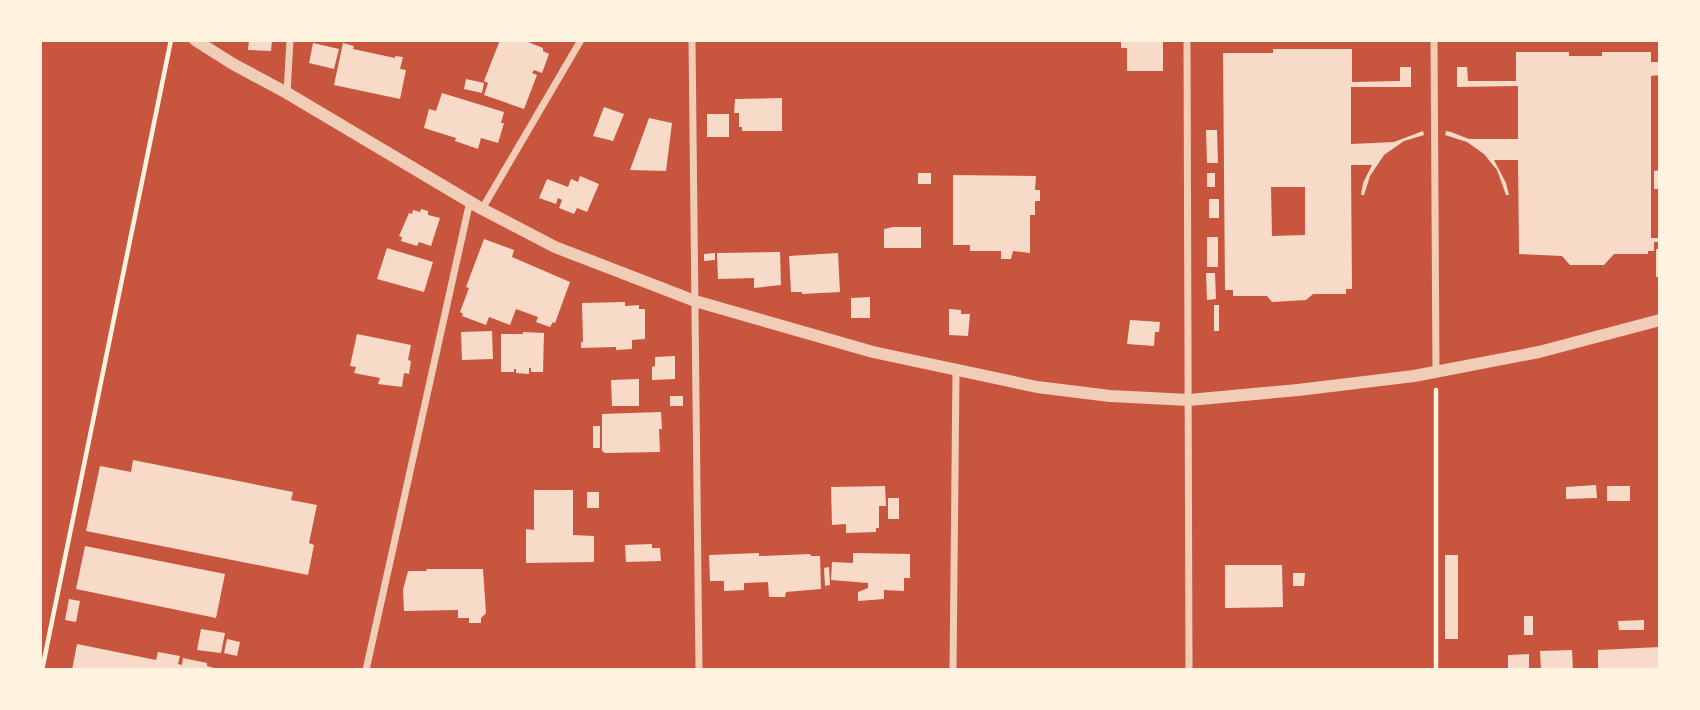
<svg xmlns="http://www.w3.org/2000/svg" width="1700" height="710" viewBox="0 0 1700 710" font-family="'IBM Plex Sans',sans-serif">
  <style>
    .building { fill: #f7dbc8; fill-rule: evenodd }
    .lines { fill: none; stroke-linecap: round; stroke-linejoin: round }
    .path { stroke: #fff3e0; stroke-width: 4.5 }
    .minor { stroke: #f1ccb7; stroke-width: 7 }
    .tertiary { stroke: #f1ccb7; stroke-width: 12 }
  </style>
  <rect width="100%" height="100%" fill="#c8553d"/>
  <!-- building -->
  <g class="building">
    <polygon points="249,40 272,40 271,51 248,50"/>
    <polygon points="500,40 523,40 543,48 543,51 549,54 542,73 534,70 532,73 537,75 524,109 484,95 488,83 484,81"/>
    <polygon points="1121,40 1163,40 1163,71 1127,71 1127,48 1121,48"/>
    <polygon points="313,43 339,49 334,69 309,63"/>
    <polygon points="343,43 354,46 353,49 395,58 395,56 403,57 400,69 406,70 400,99 334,85"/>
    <path d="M1273,49H1352V82L1400,81V67H1411V87H1351V144L1394,142L1423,131L1424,135L1404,141L1384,155L1370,176L1364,195H1361L1363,183L1372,165H1351L1352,289H1346V294H1313L1306,300L1272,302L1267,296H1233V290H1225L1223,53H1273ZM1271,187H1305V235L1272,236Z"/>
    <polygon points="1516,52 1569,52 1569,56 1602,56 1602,52 1651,52 1651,62 1660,62 1660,75 1651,76 1651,238 1660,238 1660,242 1654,242 1654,251 1648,251 1648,254 1614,254 1604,265 1570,265 1562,256 1519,254 1518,160 1494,160 1506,183 1509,195 1506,195 1497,170 1484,154 1467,142 1445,135 1446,131 1451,132 1469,139 1518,139 1518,86 1457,87 1457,67 1467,67 1468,81 1516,81"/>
    <polygon points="466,79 484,83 482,93 464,89"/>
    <polygon points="442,93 504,112 501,123 504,123 498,143 481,138 478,149 455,141 456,138 424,128 429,109 436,111"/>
    <polygon points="782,98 782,131 742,131 742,127 739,127 739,113 734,113 735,99"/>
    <polygon points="604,107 624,114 613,141 593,136"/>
    <rect x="707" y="114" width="22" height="23"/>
    <polygon points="649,118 672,123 666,171 630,170"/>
    <polygon points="1206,130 1217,130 1218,163 1207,163"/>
    <polygon points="1660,170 1660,189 1654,189 1654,171"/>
    <rect x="918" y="173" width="13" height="11"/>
    <rect x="1207" y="173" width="8" height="14"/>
    <polygon points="953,175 1036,176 1035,190 1040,190 1040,201 1035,201 1035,215 1030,215 1030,253 1013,251 1011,259 1001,259 1001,251 970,251 970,245 953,245"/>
    <polygon points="580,176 599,184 587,212 577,208 574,214 559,208 562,200 558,198 556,204 539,198 547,179 568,187 571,179 578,182"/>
    <rect x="1209" y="199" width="10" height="19"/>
    <polygon points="421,209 428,211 428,215 440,218 431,246 419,242 417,246 401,241 402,237 399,236 409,213 412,214 413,210 420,212"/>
    <polygon points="893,227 921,227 921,248 884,248 884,229"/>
    <rect x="1207" y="237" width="11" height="30"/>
    <polygon points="484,239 514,250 512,257 570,282 555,323 553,322 550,327 536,322 538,317 516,309 510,325 489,317 486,325 462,316 463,314 460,312 469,288 466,287"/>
    <polygon points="387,248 433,262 424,292 377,279"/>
    <rect x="1656" y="249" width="4" height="28"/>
    <polygon points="780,252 781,285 754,288 754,278 718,279 717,253"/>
    <polygon points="715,253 715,260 704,261 704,254"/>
    <polygon points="838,253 840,292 802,294 802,292 791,292 789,256"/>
    <polygon points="1206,273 1215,273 1216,299 1207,300"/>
    <polygon points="870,297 870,318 851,318 851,298"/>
    <polygon points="625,302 625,306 639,305 639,309 645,309 645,339 632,340 632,349 616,350 616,347 581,348 581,342 583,342 582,303"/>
    <rect x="1214" y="305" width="5" height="26"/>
    <polygon points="949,309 961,310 961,314 970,314 968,336 949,335"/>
    <polygon points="1130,320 1160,322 1159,332 1155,332 1154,346 1127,344"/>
    <polygon points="492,331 493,359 462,360 461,332"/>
    <polygon points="523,332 544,333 543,372 531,372 531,368 529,368 529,374 516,373 516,369 514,369 514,372 501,372 501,334 523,334"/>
    <polygon points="357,334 411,345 408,360 411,361 409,374 404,373 402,387 378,384 380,378 354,373 356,367 350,366"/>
    <polygon points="675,356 675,379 652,380 652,367 655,366 655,357"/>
    <polygon points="639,379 639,406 612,406 611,380"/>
    <rect x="670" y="396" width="13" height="10"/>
    <polygon points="661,412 662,429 659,429 660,452 605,453 602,451 602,414"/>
    <rect x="593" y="426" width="7" height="22"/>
    <polygon points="133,460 293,492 291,500 317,505 309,543 314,545 308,575 86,531 100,466 131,472"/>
    <polygon points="1596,485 1597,498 1566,499 1566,487"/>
    <polygon points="885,486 886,506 879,506 879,528 876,528 876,532 846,533 846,524 832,525 831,487"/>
    <rect x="1607" y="486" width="23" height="15"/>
    <polygon points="534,490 573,490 573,535 594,536 594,562 526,563 526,529 534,530"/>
    <rect x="587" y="492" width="12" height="16"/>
    <rect x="888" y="498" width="11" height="21"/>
    <polygon points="652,544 652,548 660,548 661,561 626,562 625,545"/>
    <polygon points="85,546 225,574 216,618 76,589"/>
    <polygon points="759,553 759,556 810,554 811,556 820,556 821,589 786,592 785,597 769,597 768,582 744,583 744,590 724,591 724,581 710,581 709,555"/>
    <polygon points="853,553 910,554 910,578 904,578 904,591 884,590 884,599 858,601 858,592 868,588 868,583 831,580 832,562 853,563"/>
    <rect x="1445" y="555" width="13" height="84"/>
    <polygon points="1225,565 1282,565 1283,607 1225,608"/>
    <polygon points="829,567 830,585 825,586 824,568"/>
    <polygon points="426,569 483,569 486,613 481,618 481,623 469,623 469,618 458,618 458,610 404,611 403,590 408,571 427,571"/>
    <polygon points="1293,573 1305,573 1304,586 1293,586"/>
    <polygon points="69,599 80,601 76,622 65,620"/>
    <rect x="1524" y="616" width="9" height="19"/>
    <polygon points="1644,620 1644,630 1619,630 1618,621"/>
    <polygon points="201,629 225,633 221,653 197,650"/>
    <polygon points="227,639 240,642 237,656 224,653"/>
    <polygon points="77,644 156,660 158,652 180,656 178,664 182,665 183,658 207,663 207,666 221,670 72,670"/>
    <polygon points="1660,647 1660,670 1598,670 1598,650"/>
    <polygon points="1572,650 1573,670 1541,670 1540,651"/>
    <polygon points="1529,654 1529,670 1508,670 1508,655"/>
  </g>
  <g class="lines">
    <!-- path -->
    <g class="path">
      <polyline points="1436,390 1436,670"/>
      <polyline points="42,670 171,40"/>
    </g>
    <!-- minor -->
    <g class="minor">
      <polyline points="692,40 699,670"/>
      <polyline points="1187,40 1189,670"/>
      <polyline points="1434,40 1436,372"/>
      <polyline points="287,93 290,40"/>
      <polyline points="482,209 581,40"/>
      <polyline points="366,670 470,201"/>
      <polyline points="953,670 956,371"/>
    </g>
    <!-- tertiary -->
    <polyline class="tertiary" points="195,40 233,64 287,93 482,209 555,247 695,301 873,352 1037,387 1110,396 1189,400 1298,390 1414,376 1539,352 1660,320"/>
  </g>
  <!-- border -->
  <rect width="1700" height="710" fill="none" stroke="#fff3e0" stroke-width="84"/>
</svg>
